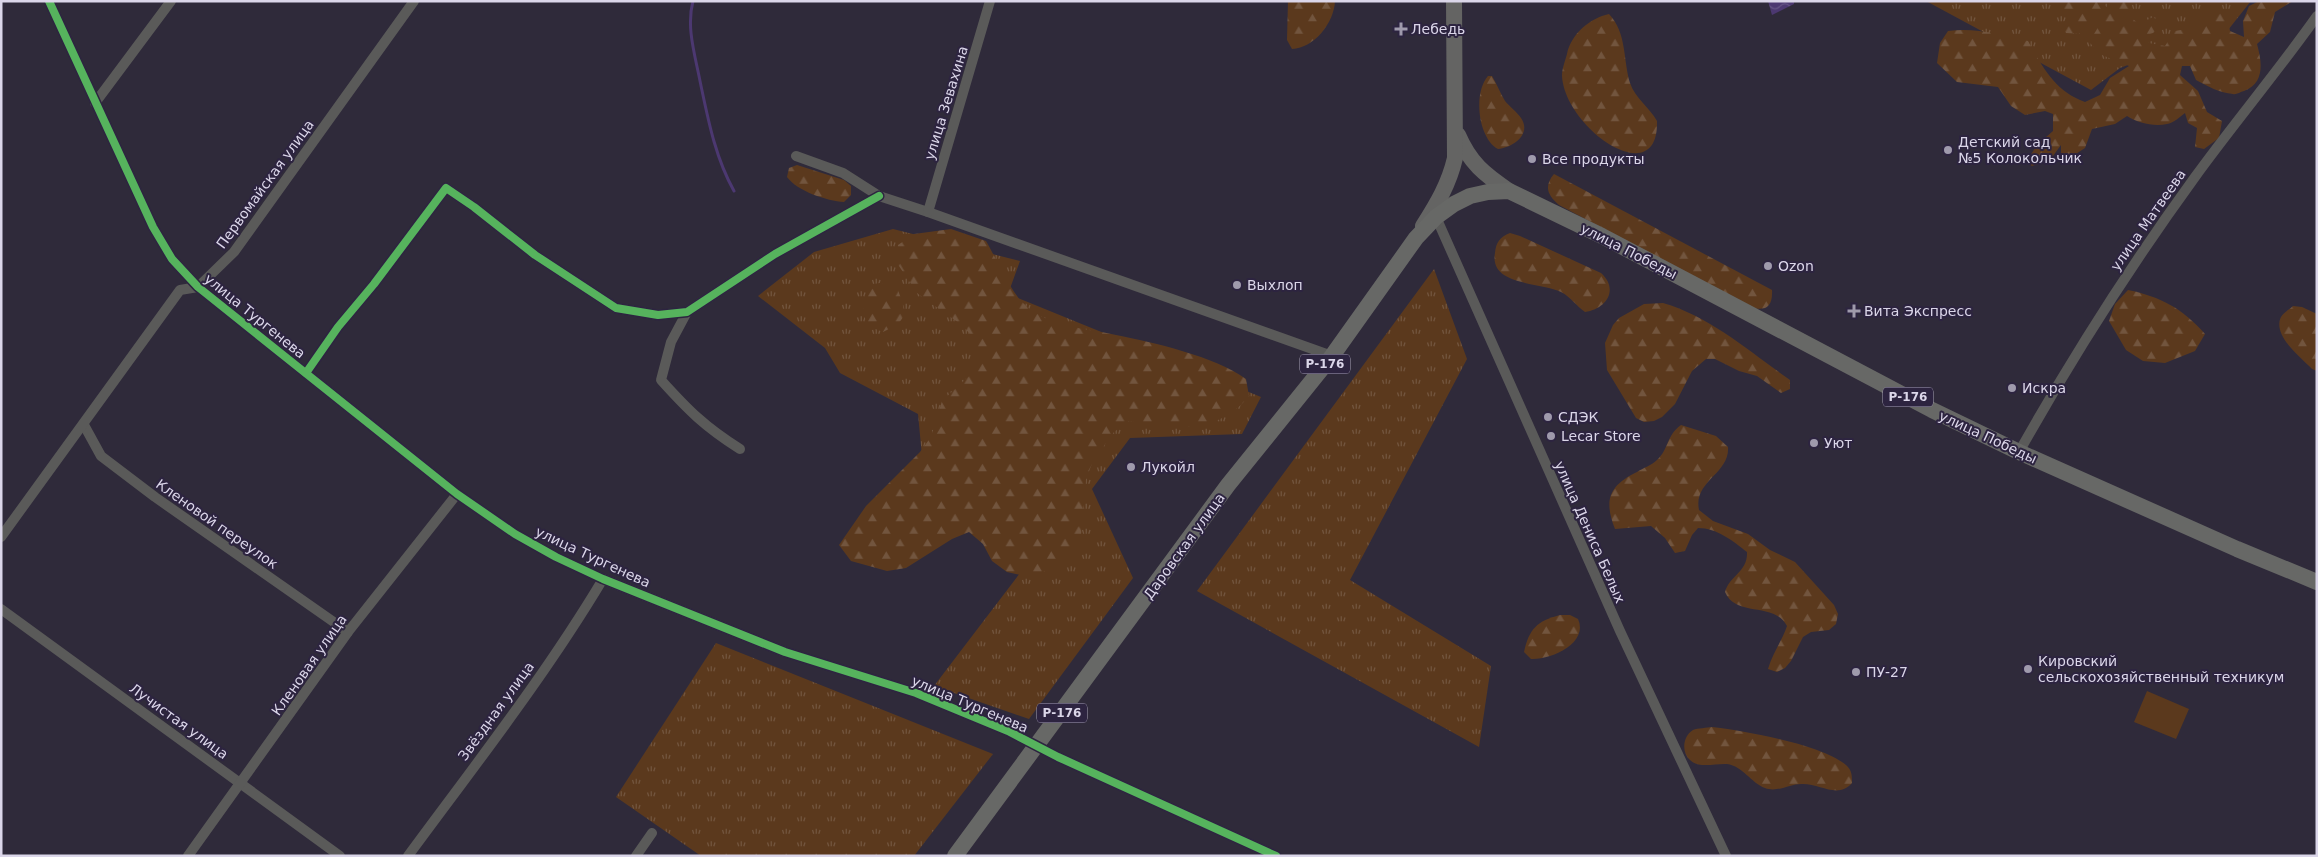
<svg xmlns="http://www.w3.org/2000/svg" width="2318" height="857" viewBox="0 0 2318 857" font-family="'DejaVu Sans',sans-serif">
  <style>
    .grass { fill: url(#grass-tufts) }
    .forest { fill: url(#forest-firs) }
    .pitch { fill: #5b391d }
    .water { fill: url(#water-waves) }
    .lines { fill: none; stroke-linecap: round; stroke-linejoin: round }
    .stream { stroke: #4c3871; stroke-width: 3 }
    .minor { stroke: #5a5a59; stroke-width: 10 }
    .primary { stroke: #646463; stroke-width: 16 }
    .trunk { stroke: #676866; stroke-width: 16 }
    .cycleway-casing { stroke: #2d2440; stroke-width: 11 }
    .cycleway { stroke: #56b35d; stroke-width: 8 }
    .poi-dot { fill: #9f9aac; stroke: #2d2440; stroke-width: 2 }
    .labels { text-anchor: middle; stroke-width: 4; stroke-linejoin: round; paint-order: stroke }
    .shield { fill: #2d2440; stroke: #a7a1b6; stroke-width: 1 }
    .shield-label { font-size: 12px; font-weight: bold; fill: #dbd6e9 }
    .poi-label { font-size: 14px; fill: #dbd6e9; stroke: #2d2440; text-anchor: start }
    .street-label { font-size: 14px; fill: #dbd6e9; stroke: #2d2440 }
  </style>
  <defs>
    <pattern id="grass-tufts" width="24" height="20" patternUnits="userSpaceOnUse" patternTransform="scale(1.25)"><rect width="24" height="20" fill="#5b391d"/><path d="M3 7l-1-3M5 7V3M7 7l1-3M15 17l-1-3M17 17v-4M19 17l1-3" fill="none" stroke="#72553e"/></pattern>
    <pattern id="forest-firs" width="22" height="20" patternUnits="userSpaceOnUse" patternTransform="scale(1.25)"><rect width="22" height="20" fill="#5b391d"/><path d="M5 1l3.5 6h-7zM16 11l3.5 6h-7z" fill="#72553e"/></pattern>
    <pattern id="water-waves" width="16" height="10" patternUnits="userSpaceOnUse" patternTransform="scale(1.25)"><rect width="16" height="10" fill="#4c3871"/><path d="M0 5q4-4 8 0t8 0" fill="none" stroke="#655485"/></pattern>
  </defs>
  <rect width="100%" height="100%" fill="#2f2a3a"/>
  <!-- grass -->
  <g class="grass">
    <polygon points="1926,1 2251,1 2228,30 2172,48 2120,68 2091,90"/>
    <polygon points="893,229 1020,261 1008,294 1261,397 1242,434 1130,438 1092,489 1133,578 1029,719 934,686 1036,552 922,456 918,414 840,373 825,348 758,296 814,252"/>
    <polygon points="1434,269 1467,359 1350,580 1491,666 1479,747 1197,591"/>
    <polygon points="716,643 993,754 914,856 701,856 616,797"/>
  </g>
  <!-- forest -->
  <g class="forest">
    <path d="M1288,1H1335C1334,23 1314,48 1292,49L1287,40Z"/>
    <path d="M2058,1H2097L2107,7L2114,1H2132L2128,15L2139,24L2153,17L2162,24L2153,33L2144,36L2149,43L2165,46L2175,31L2192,28L2205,15L2220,12L2228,20L2230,31L2244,37L2243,21L2249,6L2259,1H2293L2275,12L2270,32L2257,44C2262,62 2265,83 2244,91C2240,92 2236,95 2233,94C2220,93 2207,86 2196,80L2190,66H2182L2180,75L2198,91L2207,112L2222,121L2219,138L2204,149L2195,147L2197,128L2188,123L2185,113C2180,117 2173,123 2167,124C2154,127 2138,123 2127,116L2115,124L2092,129L2085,148L2068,159L2061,153V145L2050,160L2032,166L2026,162L2037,145L2053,131V114L2045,111L2025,115L2011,106L1998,87L1957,82L1937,63L1940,43L1948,31C1975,27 2002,35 2028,41C2043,68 2055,91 2085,102L2100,95L2110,78L2129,66L2102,55L2089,42L2099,26L2087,24L2079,34L2066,33L2061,25L2072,13L2059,7Z"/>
    <path d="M1609,14C1627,33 1623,60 1630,83C1635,98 1650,108 1657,121C1659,193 1565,129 1562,76C1562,69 1565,61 1567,54C1571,34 1590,18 1609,14Z"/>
    <path d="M1488,76H1492C1497,84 1500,93 1505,101C1510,107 1517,112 1521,118C1532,134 1513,148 1498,149C1478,138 1473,93 1488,76Z"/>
    <path d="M797,165L844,180L851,186V195L844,202C827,201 797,191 787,177L789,168Z"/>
    <path d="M1554,174L1772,290C1773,307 1765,312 1750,307L1559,205C1547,195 1544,186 1554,174Z"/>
    <path d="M951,229L986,241C996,258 1010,290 1023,303C1047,327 1085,328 1116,335C1155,343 1214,356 1246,379L1249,396C1218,435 1172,429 1129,421L1114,432L1093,461L1086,479L1081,535L1074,552L1043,572L1025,576L1007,572L992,561L983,544L969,532L952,539L906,568L887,571L851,561L839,545L866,506L920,452L931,437L942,401L969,376L977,358L975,340L963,326L917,293L897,263L898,245L914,234Z"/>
    <path d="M1510,233L1520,236L1601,273C1619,289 1607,309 1585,312C1576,306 1571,297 1561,292C1541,282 1489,286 1495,253C1496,242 1500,237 1510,233Z"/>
    <path d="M880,283L898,290C907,315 908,320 883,332C857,324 862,305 870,285Z"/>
    <path d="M2128,290C2161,297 2182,308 2205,334L2195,351L2165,363L2143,361L2126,350L2109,321L2115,304Z"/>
    <path d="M1663,303C1711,317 1750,352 1790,380V389L1781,393L1757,376L1739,371L1715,359H1706L1692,371L1675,404L1662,417L1654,421L1644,422L1636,418L1607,370L1605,343L1613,325L1619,318L1644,304Z"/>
    <path d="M2293,306L2302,307L2317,314V371L2312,369C2301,357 2272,336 2281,317C2283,313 2290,309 2293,306Z"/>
    <path d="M1681,425L1716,436L1728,447C1730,474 1693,481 1699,510L1713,521L1748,534L1770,550L1795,562L1834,605L1838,614L1836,624L1829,630L1811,632L1803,637L1791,661L1785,668L1777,672L1768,669C1773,652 1782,641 1787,626C1774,601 1736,618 1725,592C1730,575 1748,572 1747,552C1733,541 1717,528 1698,528L1692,535L1685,551L1675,553L1665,538L1651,526L1615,529C1604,501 1608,486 1637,472C1643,468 1652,465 1657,460C1669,449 1666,436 1681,425Z"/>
    <path d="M1560,615H1570L1578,619C1589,643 1551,660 1531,659L1524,652C1529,629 1537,621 1560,615Z"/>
    <path d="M1712,727C1745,731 1821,744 1846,765C1852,770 1852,776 1852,783C1838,799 1821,784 1803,784C1791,783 1778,793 1765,788C1751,783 1743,766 1727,764C1716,763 1699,769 1690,760C1681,752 1683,736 1693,730C1698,728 1707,728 1712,727Z"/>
  </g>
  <!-- pitch -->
  <polygon class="pitch" points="2147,691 2189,709 2176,739 2134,722"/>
  <!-- water -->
  <polygon class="water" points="1768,1 1794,1 1794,4 1772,15"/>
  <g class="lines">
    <!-- stream -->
    <path class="stream" d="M693,1C686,27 695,55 700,81C708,119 715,157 734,191"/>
    <!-- minor -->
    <g class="minor">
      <polyline points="49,1 153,227 172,259 198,287 457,494 515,534 556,557 603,579 785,652 916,693 1008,731 1058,757 1276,856"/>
      <polyline points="95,103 171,1"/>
      <polyline points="796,156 843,173 879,196 928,212 1332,356"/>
      <polyline points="928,212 990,1"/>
      <polyline points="1436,217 1620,631 1726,856"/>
      <path d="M687,312L671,342L661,380C688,410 705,427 740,449"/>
      <polyline points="306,373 338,327 374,284 446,188 474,207 535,255 616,308 658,315 687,312 775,254 879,196"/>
      <polyline points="84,425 101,456 155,497 348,632"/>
      <path d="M2019,452C2073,356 2131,265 2195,177C2235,122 2278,71 2317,16"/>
      <polyline points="1,537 180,290 198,287 234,252 414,1"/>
      <polyline points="1,609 340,856"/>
      <polyline points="188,856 348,632 457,494"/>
      <path d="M408,856C475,765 545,676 603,579"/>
      <polyline points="636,856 652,833"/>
    </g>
    <!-- primary -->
    <g class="primary">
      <path d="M1458,135C1470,163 1484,174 1509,191"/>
      <path d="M1423,226C1437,204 1449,184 1455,158L1454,1"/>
    </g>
    <!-- trunk -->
    <polyline class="trunk" points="955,856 1228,485 1332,356 1416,238 1436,217 1454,204 1470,196 1488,192 1509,191 1602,236 1932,410 2019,452 2237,549 2317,582"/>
    <defs>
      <g id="cycleway">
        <polyline points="49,1 153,227 172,259 198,287 457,494 515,534 556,557 603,579 785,652 916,693 1008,731 1058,757 1276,856"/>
        <polyline points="306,373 338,327 374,284 446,188 474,207 535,255 616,308 658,315 687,312 775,254 879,196"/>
      </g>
    </defs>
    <!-- cycleway casing -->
    <use href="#cycleway" class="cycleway-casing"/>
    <!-- cycleway -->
    <use href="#cycleway" class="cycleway"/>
  </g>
  <!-- markers -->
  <g class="poi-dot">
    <path d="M1398.5 21.5h5v5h5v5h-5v5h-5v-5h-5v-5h5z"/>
    <circle cx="1948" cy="150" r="5"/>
    <circle cx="1532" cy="159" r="5"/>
    <circle cx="1768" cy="266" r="5"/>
    <circle cx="1237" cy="285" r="5"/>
    <path d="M1851.5 303.5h5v5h5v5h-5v5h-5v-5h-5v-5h5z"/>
    <circle cx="2012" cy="388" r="5"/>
    <circle cx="1548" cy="417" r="5"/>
    <circle cx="1551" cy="436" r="5"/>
    <circle cx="1814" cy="443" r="5"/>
    <circle cx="1131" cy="467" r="5"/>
    <circle cx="2028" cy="669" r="5"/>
    <circle cx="1856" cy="672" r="5"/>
  </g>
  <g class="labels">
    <!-- shield labels -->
    <g class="shield">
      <rect x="1300" y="354.5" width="50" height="19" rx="4"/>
      <rect x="1883" y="387.5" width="50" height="19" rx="4"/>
      <rect x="1037" y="703.5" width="50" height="19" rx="4"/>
    </g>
    <g class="shield-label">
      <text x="1325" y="368">Р-176</text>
      <text x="1908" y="401">Р-176</text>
      <text x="1062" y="717">Р-176</text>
    </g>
    <!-- poi labels -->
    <g class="poi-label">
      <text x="1411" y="34">Лебедь</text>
      <text x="1958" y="147">Детский сад<tspan x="1958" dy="16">№5 Колокольчик</tspan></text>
      <text x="1542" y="164">Все продукты</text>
      <text x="1778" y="271">Ozon</text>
      <text x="1247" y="290">Выхлоп</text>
      <text x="1864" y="316">Вита Экспресс</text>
      <text x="2022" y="393">Искра</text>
      <text x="1558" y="422">СДЭК</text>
      <text x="1561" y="441">Lecar Store</text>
      <text x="1824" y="448">Уют</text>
      <text x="1141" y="472">Лукойл</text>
      <text x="2038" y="666">Кировский<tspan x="2038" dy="16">сельскохозяйственный техникум</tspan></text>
      <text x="1866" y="677">ПУ-27</text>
    </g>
    <!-- street labels -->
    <g class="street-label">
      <text transform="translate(946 103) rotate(-73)" y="5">улица Зевахина</text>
      <text transform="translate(265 184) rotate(-54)" y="5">Первомайская улица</text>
      <text transform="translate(2148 220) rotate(-55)" y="5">улица Матвеева</text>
      <text transform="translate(1629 251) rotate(27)" y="5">улица Победы</text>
      <text transform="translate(255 316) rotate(39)" y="5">улица Тургенева</text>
      <text transform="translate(1988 437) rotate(25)" y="5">улица Победы</text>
      <text transform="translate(217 524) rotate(35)" y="5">Кленовой переулок</text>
      <text transform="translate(1590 532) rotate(66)" y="5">улица Дениса Белых</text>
      <text transform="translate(1184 546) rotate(-54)" y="5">Даровская улица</text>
      <text transform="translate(593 557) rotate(25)" y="5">улица Тургенева</text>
      <text transform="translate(309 665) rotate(-55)" y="5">Кленовая улица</text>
      <text transform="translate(970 704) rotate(23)" y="5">улица Тургенева</text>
      <text transform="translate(496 711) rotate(-54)" y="5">Звёздная улица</text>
      <text transform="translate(179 721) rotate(36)" y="5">Лучистая улица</text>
    </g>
  </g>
  <!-- border -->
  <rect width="2318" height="857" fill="none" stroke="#dbd6e9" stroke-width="5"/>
</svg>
